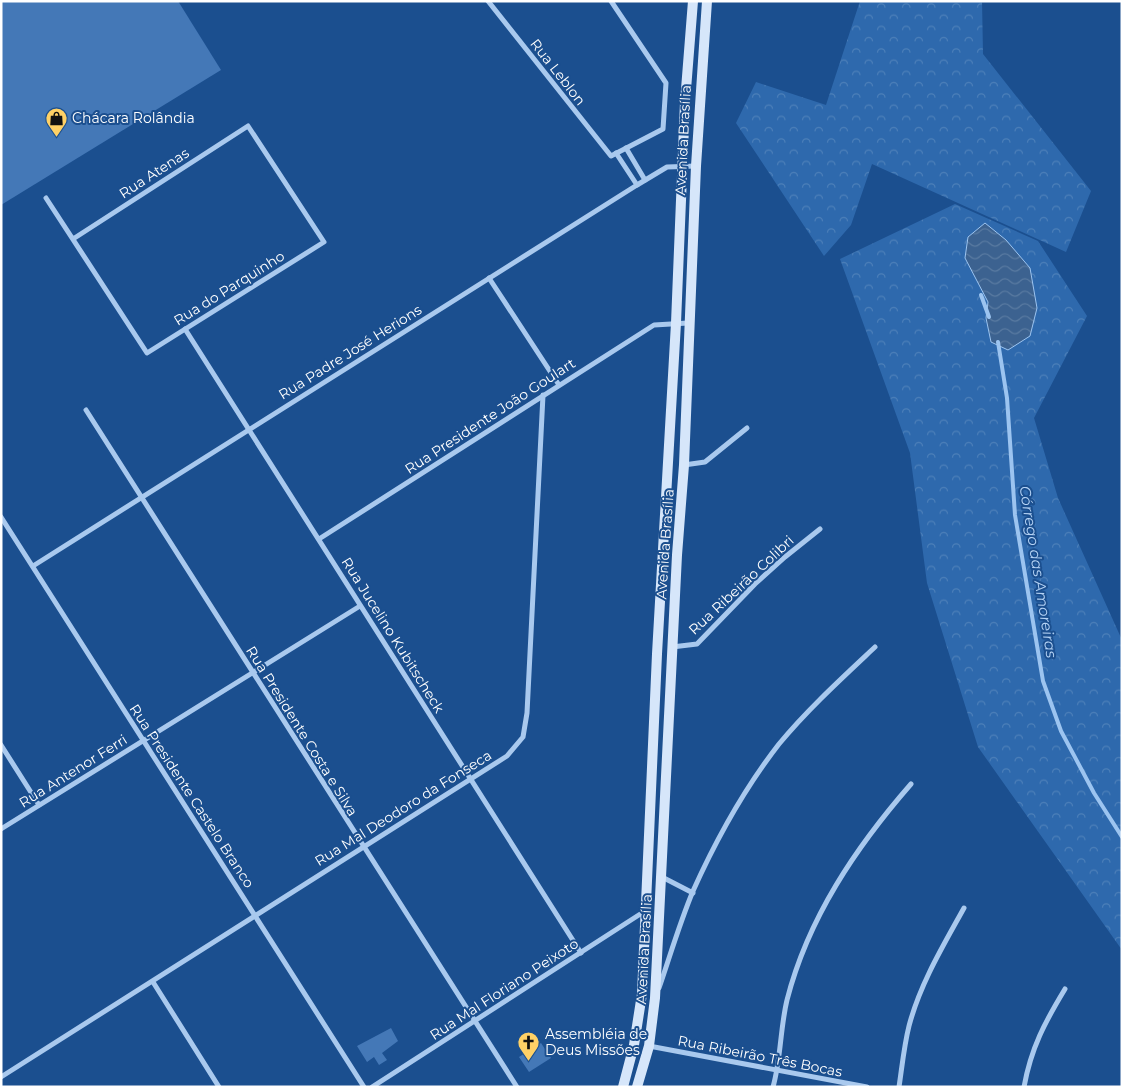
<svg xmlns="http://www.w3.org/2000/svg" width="1123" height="1088" viewBox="0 0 1123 1088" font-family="Montserrat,sans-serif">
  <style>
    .forest { fill: url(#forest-crowns) }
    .water { fill: url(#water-waves); stroke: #9cc4f0 }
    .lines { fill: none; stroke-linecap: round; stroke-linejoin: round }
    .stream { stroke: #9cc4f0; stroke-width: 4 }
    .building { fill: #4478b7 }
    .street { stroke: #a9c9ee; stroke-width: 5 }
    .secondary { stroke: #d6e6fa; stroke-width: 10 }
    .labels { text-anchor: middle; stroke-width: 4; stroke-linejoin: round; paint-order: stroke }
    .street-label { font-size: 14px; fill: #fff; stroke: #1b4f8f }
    .poi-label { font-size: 14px; fill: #fff; stroke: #1b4f8f; text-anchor: start }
    .water-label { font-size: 15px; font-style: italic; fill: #b5d3f5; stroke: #1b4f8f }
  </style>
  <defs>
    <pattern id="forest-crowns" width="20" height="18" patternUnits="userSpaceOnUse" patternTransform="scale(1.25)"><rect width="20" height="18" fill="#2e69ad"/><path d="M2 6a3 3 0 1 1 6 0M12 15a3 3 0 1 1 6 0" fill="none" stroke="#4d80b9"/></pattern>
    <pattern id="water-waves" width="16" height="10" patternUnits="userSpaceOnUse" patternTransform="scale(1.25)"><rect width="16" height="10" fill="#3c6290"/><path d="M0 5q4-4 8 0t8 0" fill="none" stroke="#597aa1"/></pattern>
  </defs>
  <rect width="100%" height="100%" fill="#1b4f8f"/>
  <!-- forest -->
  <g class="forest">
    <polygon points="860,1 982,1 983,54 1091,191 1066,252 872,164 851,225 824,256 736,123 756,82 826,105"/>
    <polygon points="955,204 1038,241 1087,316 1034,418 1058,498 1122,640 1122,950 978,747 927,583 910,453 840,259"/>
  </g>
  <!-- water -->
  <polygon class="water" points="985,223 1006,240 1030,268 1037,308 1030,336 1008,350 991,342 986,318 988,302 965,258 968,237"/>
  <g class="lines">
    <!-- stream -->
    <g class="stream">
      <polyline points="981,295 989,317"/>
      <polyline points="998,342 1007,398 1015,515 1043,681 1061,731 1094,793 1122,837"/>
    </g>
  </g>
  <!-- building -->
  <g class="building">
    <polygon points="1,1 178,1 221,70 1,205"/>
    <polygon points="391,1028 398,1041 382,1053 387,1060 379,1065 374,1057 367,1062 357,1046"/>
    <polygon points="541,1043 551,1058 529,1072 519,1057"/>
  </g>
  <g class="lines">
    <!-- street -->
    <g class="street">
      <polyline points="488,1 611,156 663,129 666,83 611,1"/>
      <polyline points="626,148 645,180"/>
      <polyline points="616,153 637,185"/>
      <polyline points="46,198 147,353 324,242 248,126 73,239"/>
      <polyline points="489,278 559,385"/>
      <polyline points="185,329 581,953"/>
      <polyline points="86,410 517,1087"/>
      <polyline points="684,465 705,462 747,428"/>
      <polyline points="1,517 364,1087"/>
      <polyline points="319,539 654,325 688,323"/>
      <polyline points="33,566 637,185 667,167 696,166"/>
      <polyline points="672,647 697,644 755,584 785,557 820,529"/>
      <polyline points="1,745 39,805"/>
      <polyline points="1,829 360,606"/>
      <polyline points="662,877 693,893"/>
      <polyline points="153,982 219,1087"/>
      <path d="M659,988C670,956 680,922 693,891C716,840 744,789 779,744C808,709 842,678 875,647"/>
      <polyline points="649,1046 867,1087"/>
      <polyline points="1,1077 507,756 523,737 527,713 543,395"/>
      <polyline points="372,1087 645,911"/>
      <path d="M773,1087C781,1059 780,1029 787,1000C808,918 856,847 911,784"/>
      <path d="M899,1087C902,1067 904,1046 909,1026C920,984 943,946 964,908"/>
      <path d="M1024,1087C1031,1048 1045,1022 1065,989"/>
    </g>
    <!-- secondary -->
    <g class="secondary">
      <polyline points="623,1087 634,1045 642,994 657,654 676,323 685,102 693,1"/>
      <polyline points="637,1087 649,1046 655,998 677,555 684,465 696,166 707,1"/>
    </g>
  </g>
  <!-- icons -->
  <defs>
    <symbol id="shop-pin" viewBox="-11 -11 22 30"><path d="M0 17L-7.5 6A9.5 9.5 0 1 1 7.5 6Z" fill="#ffd166" stroke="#1b4f8f"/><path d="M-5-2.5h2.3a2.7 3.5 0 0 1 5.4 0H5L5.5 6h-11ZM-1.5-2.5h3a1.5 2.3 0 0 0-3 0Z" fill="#111"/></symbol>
    <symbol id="church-pin" viewBox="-11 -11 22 30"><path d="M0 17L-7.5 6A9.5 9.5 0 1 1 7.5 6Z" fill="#ffd166" stroke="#1b4f8f"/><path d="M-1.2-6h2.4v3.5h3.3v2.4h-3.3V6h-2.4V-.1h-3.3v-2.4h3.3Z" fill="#111"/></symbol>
  </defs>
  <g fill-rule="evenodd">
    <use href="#shop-pin" x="44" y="106" width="25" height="34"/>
    <use href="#church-pin" x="516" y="1030" width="25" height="34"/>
  </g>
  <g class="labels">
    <!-- street labels -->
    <g class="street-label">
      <text transform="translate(558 72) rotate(52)" y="5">Rua Leblon</text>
      <text transform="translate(683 140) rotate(-87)" y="5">Avenida Brasília</text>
      <text transform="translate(154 173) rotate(-33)" y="5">Rua Atenas</text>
      <text transform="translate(229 288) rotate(-32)" y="5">Rua do Parquinho</text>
      <text transform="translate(350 352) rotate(-32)" y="5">Rua Padre José Herions</text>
      <text transform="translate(490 416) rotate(-33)" y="5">Rua Presidente João Goulart</text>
      <text transform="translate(665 544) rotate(-86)" y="5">Avenida Brasília</text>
      <text transform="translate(741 585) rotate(-43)" y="5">Rua Ribeirão Colibri</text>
      <text transform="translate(393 635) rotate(58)" y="5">Rua Jucelino Kubitscheck</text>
      <text transform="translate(302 731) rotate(58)" y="5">Rua Presidente Costa e Silva</text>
      <text transform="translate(73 771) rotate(-32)" y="5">Rua Antenor Ferri</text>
      <text transform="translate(192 796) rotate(57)" y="5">Rua Presidente Castelo Branco</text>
      <text transform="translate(403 808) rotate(-32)" y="5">Rua Mal Deodoro da Fonseca</text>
      <text transform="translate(644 949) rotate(-87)" y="5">Avenida Brasília</text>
      <text transform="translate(504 989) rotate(-33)" y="5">Rua Mal Floriano Peixoto</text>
      <text transform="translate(760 1056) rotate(11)" y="5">Rua Ribeirão Três Bocas</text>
    </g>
    <!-- poi labels -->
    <g class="poi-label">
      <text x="72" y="123">Chácara Rolândia</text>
      <text x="545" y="1039">Assembléia de<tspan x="545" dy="16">Deus Missões</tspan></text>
    </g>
    <!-- water labels -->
    <g class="water-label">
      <text transform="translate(1038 572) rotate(81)" y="5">Córrego das Amoreiras</text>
    </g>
  </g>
  <!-- border -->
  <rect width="1123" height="1088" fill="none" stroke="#ffffff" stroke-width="5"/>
</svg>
